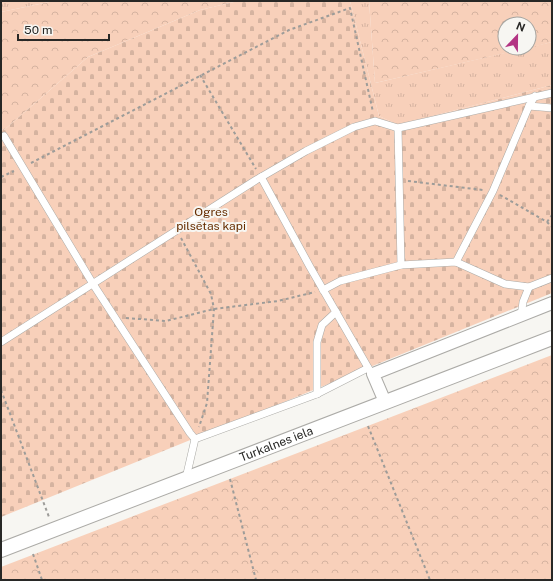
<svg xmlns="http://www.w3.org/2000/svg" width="553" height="581" viewBox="0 0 553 581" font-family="'Public Sans',sans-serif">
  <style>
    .grass { fill: url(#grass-tufts) }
    .forest { fill: url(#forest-crowns) }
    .cemetery { fill: url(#cemetery-stones) }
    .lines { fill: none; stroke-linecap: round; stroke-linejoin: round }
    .pedestrian-casing { stroke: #acaba7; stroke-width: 8 }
    .tertiary-casing { stroke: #acaba7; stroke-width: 14 }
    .secondary-casing { stroke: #acaba7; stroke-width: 16 }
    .path { stroke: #9d9c99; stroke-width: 2; stroke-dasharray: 3 3; stroke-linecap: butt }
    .pedestrian { stroke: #fff; stroke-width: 7 }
    .tertiary { stroke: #fff; stroke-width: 12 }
    .secondary { stroke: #fff; stroke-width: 14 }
    .labels { text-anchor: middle; stroke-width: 4; stroke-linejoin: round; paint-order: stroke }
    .park-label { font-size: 12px; fill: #662d00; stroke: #f7f6f2 }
    .street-label { font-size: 12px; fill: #282826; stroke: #f7f6f2 }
  </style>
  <defs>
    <pattern id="grass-tufts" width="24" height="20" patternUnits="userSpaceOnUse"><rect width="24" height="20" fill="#f8d0ba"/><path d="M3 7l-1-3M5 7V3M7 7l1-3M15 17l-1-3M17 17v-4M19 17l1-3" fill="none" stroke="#d5b3a0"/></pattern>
    <pattern id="forest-crowns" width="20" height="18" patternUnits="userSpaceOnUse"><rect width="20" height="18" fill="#f8d0ba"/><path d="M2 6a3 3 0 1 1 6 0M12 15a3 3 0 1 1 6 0" fill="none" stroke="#d5b3a0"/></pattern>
    <pattern id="cemetery-stones" width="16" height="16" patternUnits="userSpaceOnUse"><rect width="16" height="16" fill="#f8d0ba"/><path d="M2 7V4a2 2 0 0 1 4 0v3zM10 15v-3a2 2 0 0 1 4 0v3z" fill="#d5b3a0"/></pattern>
  </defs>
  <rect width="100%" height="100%" fill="#f7f6f2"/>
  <!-- grass -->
  <g class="grass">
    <polygon points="1,1 54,1 1,12"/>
    <polygon points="350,1 369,1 375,83 552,42 552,85 398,125 379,116"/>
  </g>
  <!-- forest -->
  <g class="forest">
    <polygon points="54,1 238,1 200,10 88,57 4,130 1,129 1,12"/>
    <polygon points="369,1 552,1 552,42 529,48 529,24 505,24 505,48 528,48 375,83"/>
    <polygon points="552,355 552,580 1,580 1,567"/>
  </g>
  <!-- cemetery -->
  <polygon class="cemetery" points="238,1 350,1 379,116 398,125 552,85 552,293 1,517 1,129 4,130 88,57 200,10"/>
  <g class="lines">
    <defs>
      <g id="pedestrian">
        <polyline points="529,106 552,108"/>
        <polyline points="398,128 401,265"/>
        <polyline points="4,136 93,284 190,433 195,439"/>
        <polyline points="261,177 310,267 370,371"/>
        <polyline points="456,262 493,191 529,106 535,96"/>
        <polyline points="323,290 340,281 401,265 456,262 505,284 529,287 552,278"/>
        <polyline points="521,316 523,302 529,287"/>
        <polyline points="1,342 256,180 306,151 354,127 375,121 398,128 552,93"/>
        <polyline points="317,394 317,342 322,325 336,312"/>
        <polyline points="186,478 195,439 317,394 368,368"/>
      </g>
      <polyline id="tertiary" points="385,402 373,374 552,303"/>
      <g id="secondary">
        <path id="s1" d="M1,550L552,338"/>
      </g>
    </defs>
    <!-- pedestrian casing -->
    <use href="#pedestrian" class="pedestrian-casing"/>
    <!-- tertiary casing -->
    <use href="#tertiary" class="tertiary-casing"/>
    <!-- secondary casing -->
    <use href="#secondary" class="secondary-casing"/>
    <!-- path -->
    <g class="path">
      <polyline points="200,75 256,169"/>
      <polyline points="31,163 289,30 350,8 373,112"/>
      <polyline points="1,177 14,171"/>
      <polyline points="408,181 483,190"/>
      <polyline points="500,195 547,222 552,227"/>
      <polyline points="547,222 552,215"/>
      <polyline points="181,238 211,294 214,309 207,403 199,427"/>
      <polyline points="126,318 166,321 214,309 278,301 315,292"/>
      <polyline points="1,390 49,517"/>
      <polyline points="368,426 430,580"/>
      <polyline points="230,479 256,580"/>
      <polyline points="33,554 42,580"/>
    </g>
    <!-- pedestrian -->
    <use href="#pedestrian" class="pedestrian"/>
    <!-- tertiary -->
    <use href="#tertiary" class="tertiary"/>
    <!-- secondary -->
    <use href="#secondary" class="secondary"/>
  </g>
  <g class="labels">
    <!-- park labels -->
    <g class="park-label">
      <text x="211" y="216">Ogres<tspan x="211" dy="14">pilsētas kapi</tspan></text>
    </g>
    <!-- street labels -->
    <g class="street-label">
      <text dy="4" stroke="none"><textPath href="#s1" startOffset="295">Turkalnes iela</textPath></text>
    </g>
  </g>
  <!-- border -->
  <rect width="553" height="581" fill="none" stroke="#282826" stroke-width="4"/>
  <!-- north arrow -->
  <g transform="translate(517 36) rotate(22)"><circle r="19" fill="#f7f6f2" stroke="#a4a4a0"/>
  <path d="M0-3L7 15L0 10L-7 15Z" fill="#b33483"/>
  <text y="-6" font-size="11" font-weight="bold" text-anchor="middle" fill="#282826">N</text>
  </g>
  <!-- scale -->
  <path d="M18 34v6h91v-6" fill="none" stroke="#282826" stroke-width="2"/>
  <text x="24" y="34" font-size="12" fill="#282826" stroke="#f7f6f2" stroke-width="3" paint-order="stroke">50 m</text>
</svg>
